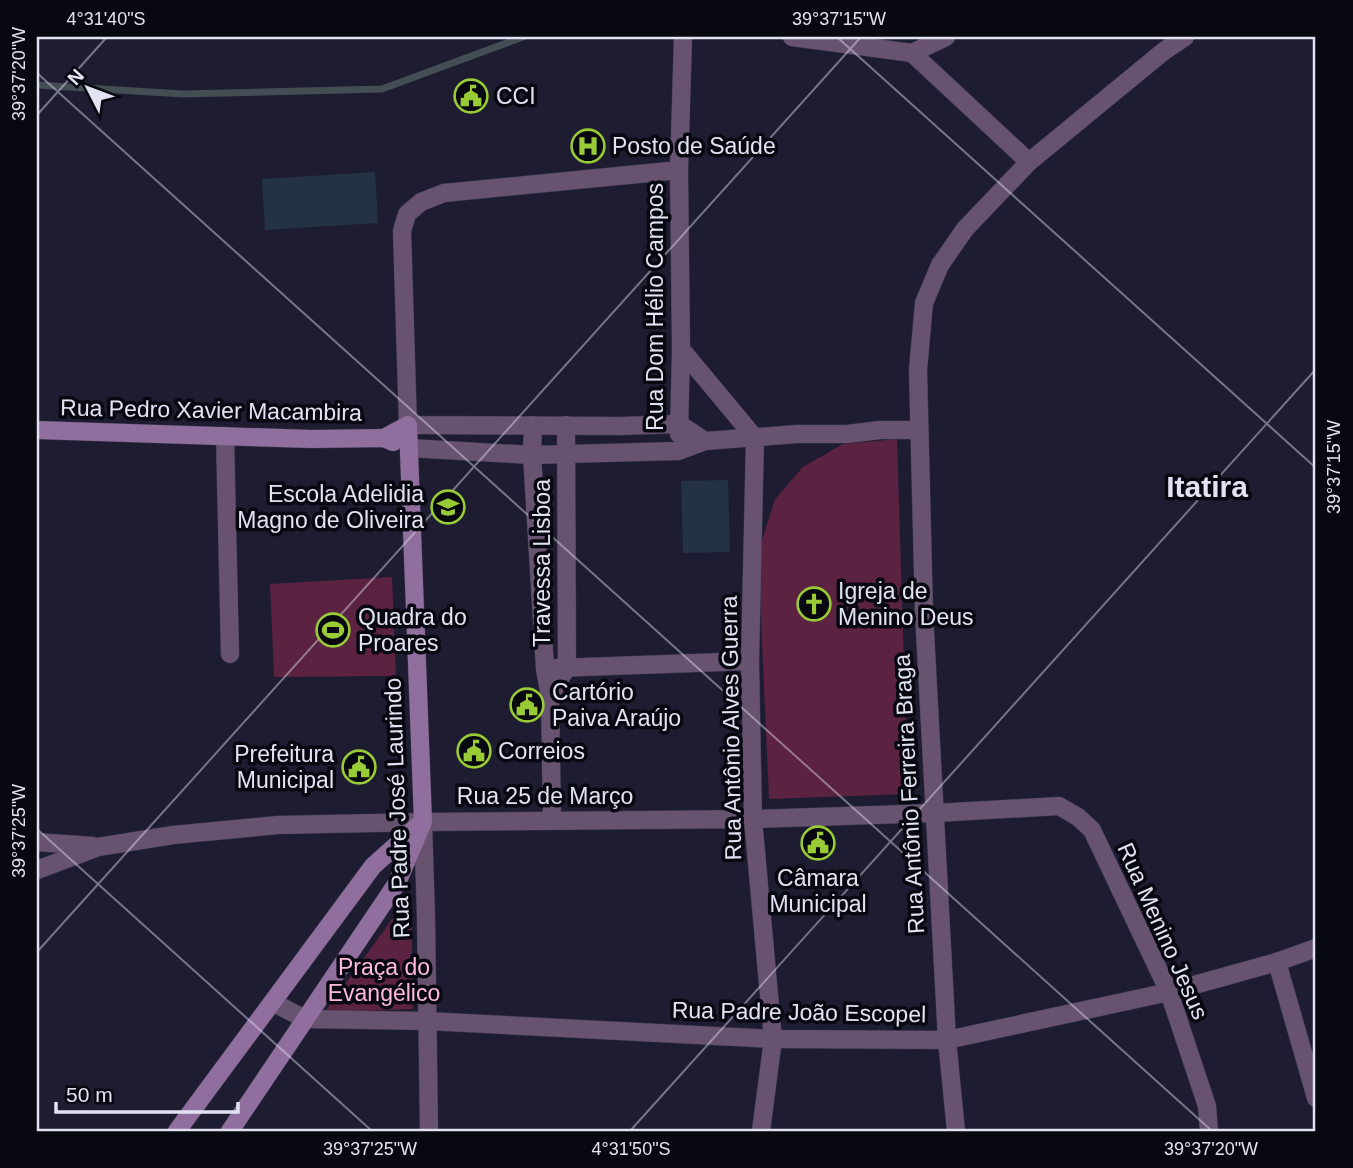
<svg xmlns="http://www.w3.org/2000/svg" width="1353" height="1168" viewBox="0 0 1353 1168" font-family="Arial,sans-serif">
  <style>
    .green { fill: #5b2242 }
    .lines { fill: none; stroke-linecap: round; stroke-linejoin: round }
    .stream { stroke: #444c54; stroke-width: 7 }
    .building { fill: #233245 }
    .street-casing { stroke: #39384c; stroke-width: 19 }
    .secondary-casing { stroke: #39384c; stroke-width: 19 }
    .street { stroke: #67526f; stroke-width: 18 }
    .secondary { stroke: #906e9d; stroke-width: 18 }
    .ticks { fill: none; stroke: #e2e3f2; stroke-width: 2; stroke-opacity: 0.45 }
    .labels { text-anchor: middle; stroke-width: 7; stroke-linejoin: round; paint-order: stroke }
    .poi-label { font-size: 23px; fill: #e2e3f2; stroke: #080811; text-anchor: start }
    .street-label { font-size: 23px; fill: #e2e3f2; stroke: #080811 }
    .park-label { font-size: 23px; fill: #febadc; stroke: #080811 }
    .district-label { font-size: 30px; font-weight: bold; fill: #e2e3f2; stroke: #080811 }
    .neatline { fill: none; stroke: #e2e3f2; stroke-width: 2.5 }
    .ticks-label { font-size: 18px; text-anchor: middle; fill: #e2e3f2 }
  </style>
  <rect width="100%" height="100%" fill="#1d1c31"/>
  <!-- green -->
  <g class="green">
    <polygon points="897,439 908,794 769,799 758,553 775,499 803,467 843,444"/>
    <polygon points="392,577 396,676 274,677 270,584"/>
    <polygon points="411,893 413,1009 324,1013"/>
  </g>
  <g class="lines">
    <!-- stream -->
    <polyline class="stream" points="37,85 183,94 382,89 523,37"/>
  </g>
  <!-- building -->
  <g class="building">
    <polygon points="375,172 378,223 265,230 262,179"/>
    <polygon points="728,480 730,552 683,553 681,481"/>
  </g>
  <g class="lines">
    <defs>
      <g id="street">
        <polyline points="792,37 912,53 1029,162"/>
        <polyline points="912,53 946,37"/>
        <polyline points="679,170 444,193 421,202 407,214 402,231 408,425 621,426 679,424 705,441"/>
        <polyline points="681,349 755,438 750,661 753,819 773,1039 761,1131"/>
        <polyline points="533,425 532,455 542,620 545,669 550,696 552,821"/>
        <polyline points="679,434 681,349 679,170 683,37"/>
        <polyline points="225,436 230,654"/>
        <polyline points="409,448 532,455 678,451 705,441 797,434 847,434 880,430 919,430"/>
        <polyline points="556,668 750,661"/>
        <polyline points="550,696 567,667 566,425"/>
        <polyline points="423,822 426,917 429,1131"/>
        <polyline points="37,842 93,846"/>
        <polyline points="37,870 98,847 173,835 278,825 423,822 753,819 935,813 1059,806 1078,817 1092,830 1169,992 1207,1106 1209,1131"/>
        <polyline points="1277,962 1316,1098"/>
        <polyline points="274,1003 305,1019 427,1021 773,1039 947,1040 1169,992 1277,962 1316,948"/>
        <polyline points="956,1131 947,1040 924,613 918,370 924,303 940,265 965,229 1029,162 1164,51 1185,37"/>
      </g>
      <g id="secondary">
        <polyline points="37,430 311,439 384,438 393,442"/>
        <polyline points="177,1131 373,866 420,824"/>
        <polyline points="230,1131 397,883 423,822 408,425 384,438"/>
      </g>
    </defs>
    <!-- street casing -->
    <use href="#street" class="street-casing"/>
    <!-- secondary casing -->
    <use href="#secondary" class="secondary-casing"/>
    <!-- street -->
    <use href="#street" class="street"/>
    <!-- secondary -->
    <use href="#secondary" class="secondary"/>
  </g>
  <!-- ticks -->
  <path class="ticks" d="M837,37L1316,468M37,73L1212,1131M37,115L107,37M37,829L372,1131M37,952L861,37M630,1131L1316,369"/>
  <!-- icons -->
  <defs>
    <symbol id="civic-ring" viewBox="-11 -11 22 22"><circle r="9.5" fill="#080811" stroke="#99cb36" stroke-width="1.5"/><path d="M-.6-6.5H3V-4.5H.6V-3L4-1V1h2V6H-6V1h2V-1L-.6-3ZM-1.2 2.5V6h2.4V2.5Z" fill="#99cb36"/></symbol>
    <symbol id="hospital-ring" viewBox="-11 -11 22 22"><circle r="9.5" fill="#080811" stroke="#99cb36" stroke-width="1.5"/><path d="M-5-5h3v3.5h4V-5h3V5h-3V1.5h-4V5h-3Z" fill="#99cb36"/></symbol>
    <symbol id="school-ring" viewBox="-11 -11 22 22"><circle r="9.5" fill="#080811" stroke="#99cb36" stroke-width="1.5"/><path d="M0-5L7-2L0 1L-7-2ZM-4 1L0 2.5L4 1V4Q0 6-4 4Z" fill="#99cb36"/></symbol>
    <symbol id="church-ring" viewBox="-11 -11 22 22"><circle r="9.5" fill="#080811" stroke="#99cb36" stroke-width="1.5"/><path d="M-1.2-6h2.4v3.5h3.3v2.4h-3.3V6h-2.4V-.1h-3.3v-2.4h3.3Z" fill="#99cb36"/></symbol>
    <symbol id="stadium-ring" viewBox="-11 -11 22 22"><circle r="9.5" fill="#080811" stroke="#99cb36" stroke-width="1.5"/><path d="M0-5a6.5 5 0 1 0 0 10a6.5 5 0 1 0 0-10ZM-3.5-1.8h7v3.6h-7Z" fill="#99cb36"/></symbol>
  </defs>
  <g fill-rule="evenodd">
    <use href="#civic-ring" x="452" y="77" width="38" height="38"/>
    <use href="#hospital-ring" x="569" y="127" width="38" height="38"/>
    <use href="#school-ring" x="429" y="488" width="38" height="38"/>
    <use href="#church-ring" x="795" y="585" width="38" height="38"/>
    <use href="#stadium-ring" x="314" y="611" width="38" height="38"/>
    <use href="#civic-ring" x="508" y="686" width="38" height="38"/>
    <use href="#civic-ring" x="455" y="732" width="38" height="38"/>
    <use href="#civic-ring" x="340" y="748" width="38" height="38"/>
    <use href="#civic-ring" x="799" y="824" width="38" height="38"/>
  </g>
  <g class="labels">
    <!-- poi labels -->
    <g class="poi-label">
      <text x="496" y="104">CCI</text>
      <text x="612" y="154">Posto de Saúde</text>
      <text x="424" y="502" text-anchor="end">Escola Adelidia<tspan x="424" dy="26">Magno de Oliveira</tspan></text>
      <text x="838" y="599">Igreja de<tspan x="838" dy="26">Menino Deus</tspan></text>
      <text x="358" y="625">Quadra do<tspan x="358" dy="26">Proares</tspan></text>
      <text x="552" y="700">Cartório<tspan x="552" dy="26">Paiva Araújo</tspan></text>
      <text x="498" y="759">Correios</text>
      <text x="334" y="762" text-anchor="end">Prefeitura<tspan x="334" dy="26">Municipal</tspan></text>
      <text x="818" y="886" text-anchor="middle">Câmara<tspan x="818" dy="26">Municipal</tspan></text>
    </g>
    <!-- street labels -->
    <g class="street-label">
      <text transform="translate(655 307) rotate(-90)" y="8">Rua Dom Hélio Campos</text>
      <text transform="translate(211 410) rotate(1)" y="8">Rua Pedro Xavier Macambira</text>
      <text transform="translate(542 563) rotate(-90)" y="8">Travessa Lisboa</text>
      <text transform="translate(731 728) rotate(-91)" y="8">Rua Antônio Alves Guerra</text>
      <text transform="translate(909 794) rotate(-93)" y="8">Rua Antônio Ferreira Braga</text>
      <text x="545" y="804">Rua 25 de Março</text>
      <text transform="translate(397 808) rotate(-92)" y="8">Rua Padre José Laurindo</text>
      <text transform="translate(1163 931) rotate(66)" y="8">Rua Menino Jesus</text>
      <text transform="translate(799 1012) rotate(1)" y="8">Rua Padre João Escopel</text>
    </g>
    <!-- park labels -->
    <g class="park-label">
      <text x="384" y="975">Praça do<tspan x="384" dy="26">Evangélico</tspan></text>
    </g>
    <!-- district labels -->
    <g class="district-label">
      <text x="1207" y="497">Itatira</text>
    </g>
  </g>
  <!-- border -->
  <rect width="1353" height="1168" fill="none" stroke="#080811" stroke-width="77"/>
  <!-- north arrow -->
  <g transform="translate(88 88) rotate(312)" stroke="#080811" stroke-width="5" paint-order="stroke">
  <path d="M0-5L12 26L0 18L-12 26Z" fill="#e2e3f2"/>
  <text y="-10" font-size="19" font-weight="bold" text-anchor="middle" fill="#e2e3f2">N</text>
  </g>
  <!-- scale -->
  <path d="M56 1102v10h182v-10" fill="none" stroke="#e2e3f2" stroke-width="3.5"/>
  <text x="66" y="1102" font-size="21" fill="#e2e3f2" stroke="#080811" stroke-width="5" paint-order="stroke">50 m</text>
  <rect x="38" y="38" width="1276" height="1092" class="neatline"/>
  <g class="ticks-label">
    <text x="106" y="25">4°31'40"S</text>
    <text x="839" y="25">39°37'15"W</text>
    <text transform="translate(19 74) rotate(-90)" y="6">39°37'20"W</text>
    <text transform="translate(1334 467) rotate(-90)" y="6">39°37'15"W</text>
    <text transform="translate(19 831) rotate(-90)" y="6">39°37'25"W</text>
    <text x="370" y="1155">39°37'25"W</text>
    <text x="631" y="1155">4°31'50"S</text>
    <text x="1211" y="1155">39°37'20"W</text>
  </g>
</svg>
